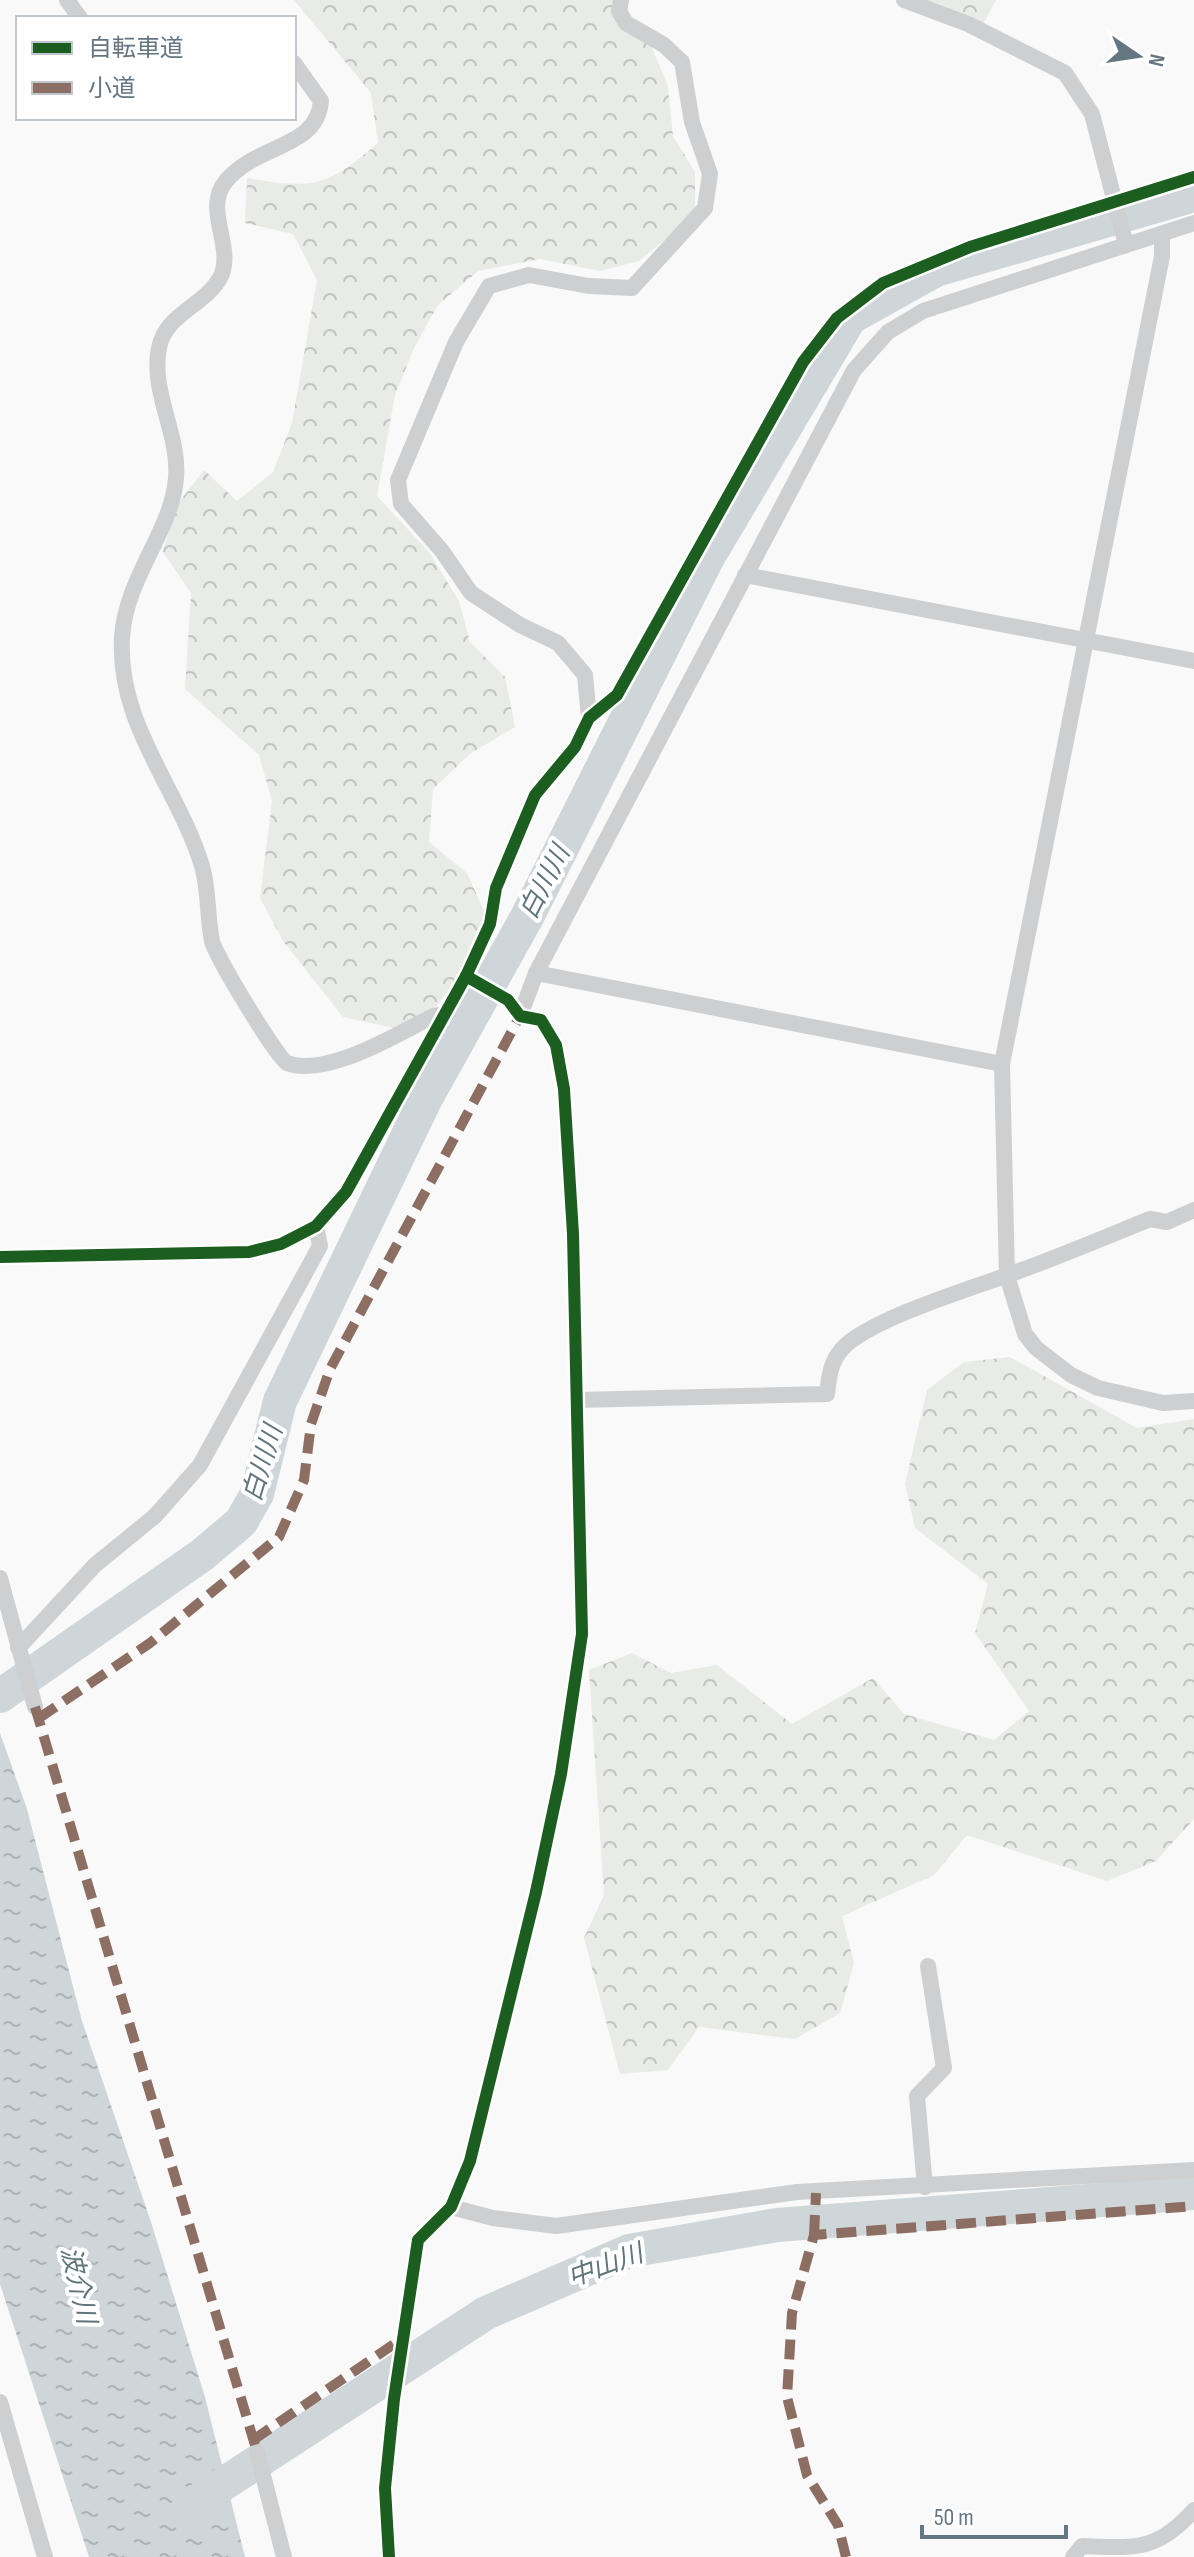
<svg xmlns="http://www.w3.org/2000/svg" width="1194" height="2557" viewBox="0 0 1194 2557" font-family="'Sofia Sans Condensed','Noto Sans JP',sans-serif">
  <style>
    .forest { fill: url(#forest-crowns) }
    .water { fill: url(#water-ripples) }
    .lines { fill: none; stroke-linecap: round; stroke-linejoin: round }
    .river { stroke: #ced6d9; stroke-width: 34 }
    .minor { stroke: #cecfd0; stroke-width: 16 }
    .quiet { stroke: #8d6e63; stroke-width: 10; stroke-dasharray: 20 10; stroke-linecap: butt }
    .cycleway-casing { stroke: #fff; stroke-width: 17 }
    .cycleway { stroke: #1b5e20; stroke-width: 12 }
    .labels { text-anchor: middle; stroke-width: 8; stroke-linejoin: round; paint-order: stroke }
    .water-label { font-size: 26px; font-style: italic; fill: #60757c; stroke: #fff }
  </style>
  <defs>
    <pattern id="forest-crowns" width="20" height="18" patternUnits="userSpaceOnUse" patternTransform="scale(2)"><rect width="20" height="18" fill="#e8ebe6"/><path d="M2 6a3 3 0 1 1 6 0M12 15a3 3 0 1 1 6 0" fill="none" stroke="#c0c3c0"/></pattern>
    <pattern id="water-ripples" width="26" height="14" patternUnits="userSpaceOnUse" patternTransform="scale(2)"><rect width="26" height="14" fill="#ced6d9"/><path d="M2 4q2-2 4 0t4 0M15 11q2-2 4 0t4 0" fill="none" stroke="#abb2b5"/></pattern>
  </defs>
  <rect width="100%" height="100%" fill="#f9f9f9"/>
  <!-- forest -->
  <g class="forest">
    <path d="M294,0H614L649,41L668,86L673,136L695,172V215L639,261L600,271L540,259L478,271L438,305L414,348L395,395L377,496L429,552L459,601L470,642L505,677L515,727L471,753L433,789L429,842L467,873L487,918L463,970L437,1006L394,1028L343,1017L283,941L260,898L272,801L259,755L185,689L191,593L163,552L176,506L204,470L237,501L273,472L292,423L317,280L293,234L245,223L247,178C314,189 326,188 378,143L371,93Z"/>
    <polygon points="904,0 996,0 977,36"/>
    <polygon points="1010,1357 1137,1428 1194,1419 1194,1819 1156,1861 1107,1881 967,1835 934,1875 842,1916 854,1963 840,2013 795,2039 699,2027 668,2070 620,2074 584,1938 604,1895 589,1670 632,1653 671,1673 717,1665 792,1724 873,1678 904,1714 994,1740 1029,1711 975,1633 988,1584 915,1528 905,1484 927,1390 964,1362"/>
  </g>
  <!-- water -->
  <polygon class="water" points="0,1733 27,1809 82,2021 151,2222 205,2397 245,2557 89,2557 0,2284"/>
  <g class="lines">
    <!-- river -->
    <g class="river">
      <polyline points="0,1696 202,1555 241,1522 257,1494 280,1401 425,1100 527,917 707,559 850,318 936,270 1194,195"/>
      <polyline points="188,2507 486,2313 629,2251 777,2225 1194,2193"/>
    </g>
    <!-- minor -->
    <g class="minor">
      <polyline points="67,0 80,18"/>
      <polyline points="904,0 968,24 1065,73 1092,114 1126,245"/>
      <path d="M294,63L321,101C317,149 258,143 226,181C202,209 236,248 220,278C204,306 165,314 159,348C150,391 180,435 176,478C172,531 126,577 122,637C117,725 178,787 202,866C209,890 207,917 212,941C215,955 277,1058 287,1063C326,1078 398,1034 433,1016L447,1014"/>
      <polyline points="1162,234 1162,256 1002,1064 1007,1276 1025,1334 1036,1348 1071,1375 1098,1388 1163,1403 1194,1401"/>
      <polyline points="745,575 1194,661"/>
      <polyline points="589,718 585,675 558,643 520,625 471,593 442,551 401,504 398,480 456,342 489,286 529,275 589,286 632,288 705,208 710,174 692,122 682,62 664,45 626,23 619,11 621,0"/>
      <polyline points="536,973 1002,1064"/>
      <polyline points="520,1016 536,973 854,370 888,332 923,311 1194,223"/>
      <polyline points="0,1257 249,1252 281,1244 316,1226 346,1192 466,976 490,924 496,888 535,795 575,747 589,718 617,695 803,362 837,318 883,283 970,247 1194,177"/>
      <path d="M577,1400L827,1394C829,1377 830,1363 842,1349C868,1320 969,1289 1008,1275C1056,1258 1103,1238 1150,1219L1167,1222L1194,1210"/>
      <polyline points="0,1578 35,1707"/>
      <polyline points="18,1648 95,1565 155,1516 200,1465 320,1246 316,1226"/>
      <polyline points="925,2187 917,2096 944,2068 928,1966"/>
      <polyline points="451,2207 493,2218 556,2226 797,2192 1194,2170"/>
      <polyline points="0,2402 45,2557"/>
      <polyline points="257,2452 284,2557"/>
      <polyline points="389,2557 385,2488 394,2399 418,2240 451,2207 470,2161 536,1892 561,1774 582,1634 573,1234 564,1089 556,1045 541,1020 520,1016 508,1000 466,976"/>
      <path d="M1073,2557L1082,2546C1135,2548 1156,2552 1194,2510"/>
    </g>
    <!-- quiet -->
    <g class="quiet">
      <polyline points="35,1707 257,2452"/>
      <polyline points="39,1718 150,1643 279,1537 304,1480 311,1424 330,1369 520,1016"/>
      <polyline points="814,2235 816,2193"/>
      <polyline points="253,2440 403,2338"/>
      <polyline points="846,2557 838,2525 807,2475 787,2397 792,2313 814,2235 1194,2206"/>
    </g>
    <defs>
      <g id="cycleway">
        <polyline points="0,1257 249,1252 281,1244 316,1226 346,1192 466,976 490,924 496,888 535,795 575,747 589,718 617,695 803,362 837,318 883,283 970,247 1194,177"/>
        <polyline points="389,2557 385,2488 394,2399 418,2240 451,2207 470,2161 536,1892 561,1774 582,1634 573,1234 564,1089 556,1045 541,1020 520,1016 508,1000 466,976"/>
      </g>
    </defs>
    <!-- cycleway casing -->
    <use href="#cycleway" class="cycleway-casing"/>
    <!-- cycleway -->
    <use href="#cycleway" class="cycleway"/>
  </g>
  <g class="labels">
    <!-- water labels -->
    <g class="water-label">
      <text transform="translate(544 882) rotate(-63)" y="9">白川川</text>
      <text transform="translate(262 1463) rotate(-73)" y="9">白川川</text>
      <text transform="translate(605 2265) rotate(-20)" y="9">中山川</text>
      <text transform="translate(79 2285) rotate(77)" y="9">波介川</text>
    </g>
  </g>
  <!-- legend -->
  <rect x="16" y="16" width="280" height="104" fill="#ffffff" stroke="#c1c8cd" stroke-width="2"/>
  <rect x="32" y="42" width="40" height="12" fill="#1b5e20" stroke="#c1c8cd" stroke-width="2"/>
  <text x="88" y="56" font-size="24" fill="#657683">自転車道</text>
  <rect x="32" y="82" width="40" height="12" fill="#8d6e63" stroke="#c1c8cd" stroke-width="2"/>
  <text x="88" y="96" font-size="24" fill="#657683">小道</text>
  <!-- north arrow -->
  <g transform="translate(1138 56) rotate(103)" stroke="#ffffff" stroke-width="6" paint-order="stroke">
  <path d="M0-6L14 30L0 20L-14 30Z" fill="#657683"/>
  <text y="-12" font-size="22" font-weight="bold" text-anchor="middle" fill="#657683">N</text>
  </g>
  <!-- scale -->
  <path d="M922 2525v12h144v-12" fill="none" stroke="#657683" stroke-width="4"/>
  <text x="934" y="2525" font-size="24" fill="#657683" stroke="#ffffff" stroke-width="6" paint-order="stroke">50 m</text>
</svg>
